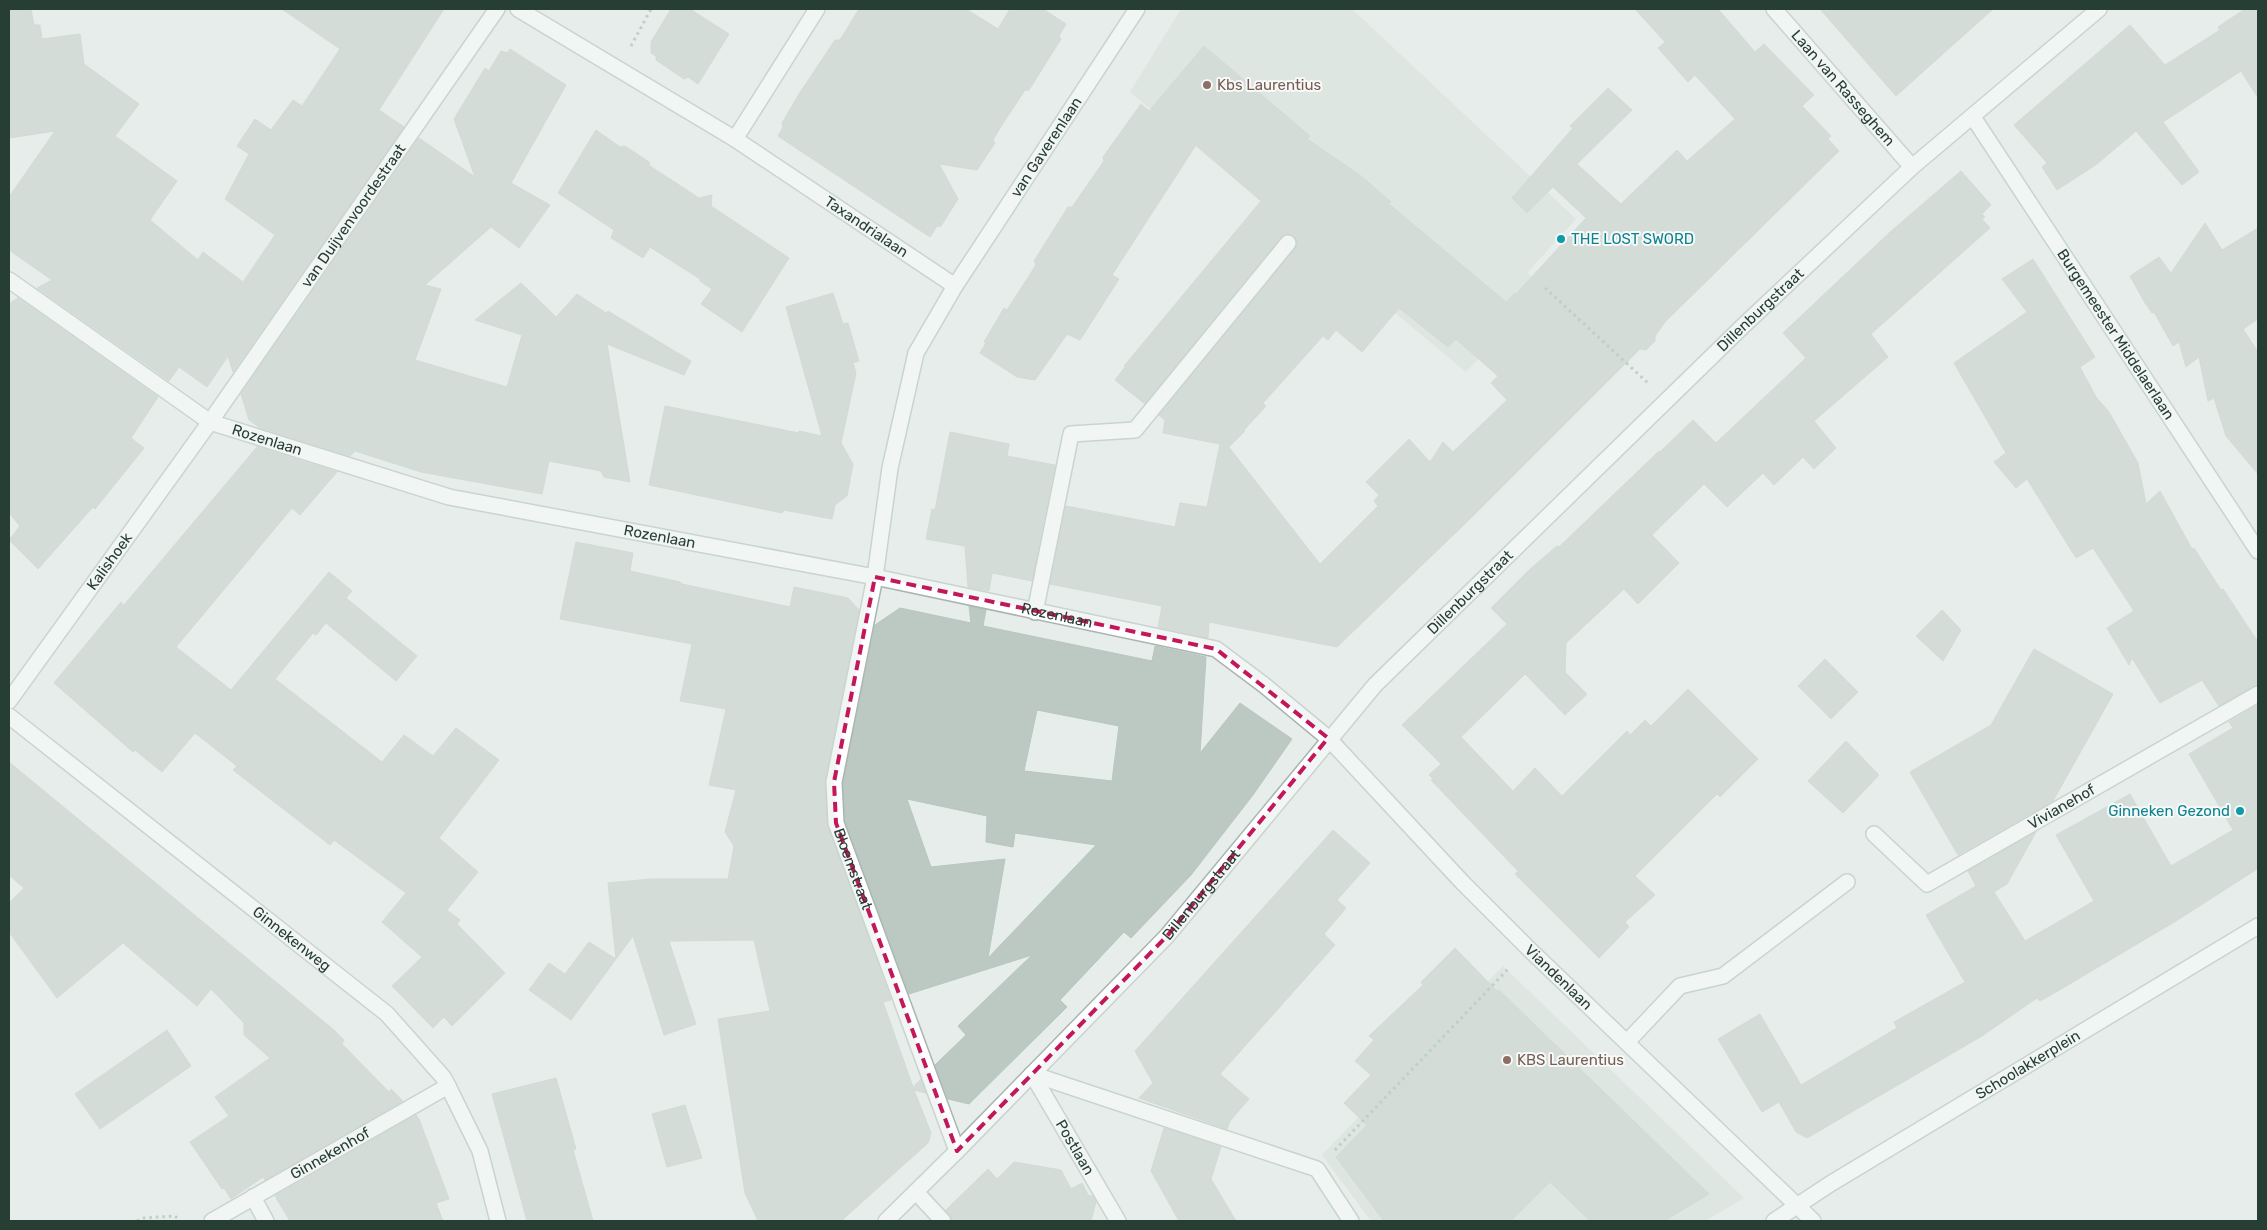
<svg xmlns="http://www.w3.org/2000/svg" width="2267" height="1230" viewBox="0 0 2267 1230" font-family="Rubik,sans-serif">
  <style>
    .built { fill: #d5ddd8 }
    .building { fill: #bcc8c2; stroke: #b9c6c0; fill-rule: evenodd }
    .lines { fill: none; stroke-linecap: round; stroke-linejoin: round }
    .lane-casing { stroke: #a9b5b0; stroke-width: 18 }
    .street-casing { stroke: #a9b5b0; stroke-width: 18 }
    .path { stroke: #8bad9e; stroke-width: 3; stroke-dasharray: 2.5 4; stroke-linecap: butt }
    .lane { stroke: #fff; stroke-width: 15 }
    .street { stroke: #fff; stroke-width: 15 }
    .marked { fill: none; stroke: #c2185b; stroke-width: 4; stroke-dasharray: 10 6; stroke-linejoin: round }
    .education-dot { fill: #8d6e63; stroke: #f7faf8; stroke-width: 2 }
    .culture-dot { fill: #0f9aa8; stroke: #f7faf8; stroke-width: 2 }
    .labels { text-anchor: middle; stroke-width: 4; stroke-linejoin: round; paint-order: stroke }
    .education-label { font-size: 15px; fill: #785e54; stroke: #f7faf8; text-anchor: start }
    .street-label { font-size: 15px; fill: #273e35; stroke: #f7faf8 }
    .culture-label { font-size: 15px; fill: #0d838f; stroke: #f7faf8; text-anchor: start }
  </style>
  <rect width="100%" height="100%" fill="#e6edea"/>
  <!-- built -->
  <g class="built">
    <polygon points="1181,9 1352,9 1576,219 1527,273 1545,288 1466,372 1130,92"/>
    <polygon points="1503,966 1744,1198 1705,1221 1371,1221 1322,1155"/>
  </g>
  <!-- building -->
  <g class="building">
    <polygon points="9,9 31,9 34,25 40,25 42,39 80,34 84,64 139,104 115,136 177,181 150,220 198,260 203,252 243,282 275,235 225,199 249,154 237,146 255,119 271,130 293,100 302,106 340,49 282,9 444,9 379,110 404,127 233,372 228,356 207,387 179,367 169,381 37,288 52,280 9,250 9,197 55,131 9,138"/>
    <polygon points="671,9 690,9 729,34 698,84 688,77 684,79 656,60 656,56 651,53 651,42"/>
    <polygon points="859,9 966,9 998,29 1010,9 1043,9 1066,24 1059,36 1061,39 1029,90 1025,90 1000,128 993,140 995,143 977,170 939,164 958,199 941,226 937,226 930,237 778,136 783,127 782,123 799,94 835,40 840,40"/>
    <path d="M1635,9H1718L1755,52L1764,44L1814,95L1802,106L1831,136L1828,139L1839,151L1665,322L1655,336V341L1646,350L1640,349L1473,516L1337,647L1209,622L1208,638L1158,627L1162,606L1050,584L1066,506L1175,527L1180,503L1207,507L1220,444L1163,433L1165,420L1159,415L1297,245L1294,235L1285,234L1281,237L1145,404L1115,380L1125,367L1124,366L1261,201L1196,145L1112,275L1119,279L1080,340L1067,334L1035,380L1017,377L980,353L986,343L984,342L1004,308L1007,310L1036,265L1034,261L1068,207H1072L1104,161L1103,157L1141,104L1149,111L1204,46L1310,136L1307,139L1361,176L1391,202L1389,204L1506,302L1515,293L1516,294L1586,218L1553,187L1527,213L1512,198L1573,128L1570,126L1608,88L1632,110L1577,164L1621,204L1677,150L1687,161L1735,119L1695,75L1688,82L1658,48L1665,42ZM1399,308L1448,347L1456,339L1498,376L1491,383L1507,400L1453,452L1443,442L1430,462L1409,439L1366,482L1379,495L1374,501L1378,506L1320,564L1228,446H1230L1245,431L1244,430L1266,406L1263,403L1323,336L1328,340L1336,330L1362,352Z"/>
    <polygon points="1820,9 1993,9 1896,96"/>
    <polygon points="2245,9 2258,9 2258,98 2241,71 2163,122 2199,172 2182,185 2136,131 2097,164 2057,190 2042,167 2047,163 2014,125 2130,25 2165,65 2220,30 2218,27"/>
    <polygon points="510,49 566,85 511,183 550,205 519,248 491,227 425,285 441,289 415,360 507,387 522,335 475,320 521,283 556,317 577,294 606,313 608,311 691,361 684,375 607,344 630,482 604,477 601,471 549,461 542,494 421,472 355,451 350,456 259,427 249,420 241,394 419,138 475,177 454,119 485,68 489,71 501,51 507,53"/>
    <polygon points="596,130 620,147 625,146 649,162 650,166 699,198 712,195 711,206 789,258 742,332 701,304 712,289 700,281 700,279 650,247 643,258 611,238 614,230 558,193"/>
    <polygon points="1961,171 1991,205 1982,214 1985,217 1982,219 1990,228 1871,334 1888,357 1814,421 1836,448 1814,469 1803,457 1774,485 1763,473 1727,507 1704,484 1652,535 1679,563 1638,604 1624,589 1566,643 1565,672 1587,694 1565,715 1525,674 1461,737 1513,791 1535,768 1562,796 1627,731 1630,735 1645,720 1651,726 1688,689 1758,759 1720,797 1717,794 1635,876 1655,895 1625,922 1629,927 1599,958 1515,874 1518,871 1431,780 1433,779 1429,775 1441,764 1402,725 1507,624 1491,608 1529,570 1557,546 1559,547 1659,451 1660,452 1693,420 1716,443 1806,358 1783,333 1889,233"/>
    <polygon points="2205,223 2222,250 2258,228 2258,319 2243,329 2258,352 2258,474 2226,436 2214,398 2208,401 2199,357 2186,367 2179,342 2173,346 2154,312 2152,313 2145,303 2130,276 2159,257 2171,273"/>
    <polygon points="2033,259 2095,357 2080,367 2096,397 2109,412 2138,463 2146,504 2160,491 2192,549 2194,548 2221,590 2223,589 2258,642 2258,685 2219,706 2202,680 2160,703 2132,658 2129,665 2107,628 2134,611 2093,548 2076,558 2027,479 2016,488 1994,462 2006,453 1954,363 2027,312 2002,279"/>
    <polygon points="833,293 843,324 848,323 859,361 853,363 856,373 841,443 853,464 847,496 835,505 832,519 784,510 782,513 649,485 665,406 799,433 799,431 822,436 786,307"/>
    <polygon points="18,298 158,397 131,438 144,448 95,509 93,507 38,569 9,540 20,526 9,513 9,304"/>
    <polygon points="950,432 1009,444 1007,456 1055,465 1032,581 992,573 989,591 968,587 965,546 926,539 932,509 935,510"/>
    <polygon points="257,447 337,472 300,515 292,508 176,647 231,690 329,572 352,591 346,598 417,656 396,681 326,623 316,635 313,633 275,679 382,762 404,735 433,756 456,728 499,760 439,838 478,872 447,910 460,920 457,924 505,973 452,1026 444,1017 433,1028 392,986 422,957 382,922 406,893 334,840 330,845 233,770 237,766 195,733 162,772 135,750 133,752 54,683 121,602 124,605"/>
    <polygon points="576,542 633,553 630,571 680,582 682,584 790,607 794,587 848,598 859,610 825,780 827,824 891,1000 883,1002 913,1087 921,1079 926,1093 914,1090 931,1133 928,1143 841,1221 758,1221 745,1193 718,1019 770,1011 754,940 669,941 696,1024 664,1035 633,936 616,959 608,883 651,879 728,879 734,846 725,832 736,790 709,785 726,709 680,701 692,644 560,619"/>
    <path d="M969,606L986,610L983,626L1152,661L1155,646L1206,657L1200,753L1240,703L1292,739L1253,795L1191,875L1131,938L1124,932L1060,1000L1067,1007L969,1104L948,1099L935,1065L966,1035L958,1026L1032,955L909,994L845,821L843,783L875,625L900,608L971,623ZM1037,710L1119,726L1112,781L1024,771ZM907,799L987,816L986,842L1013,847L1015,833L1096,845L988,958L1005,859L931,867Z"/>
    <polygon points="1942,610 1961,630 1943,661 1916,636"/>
    <polygon points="2034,649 2113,694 2053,801 1958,855 1910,772 1991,725"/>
    <polygon points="1825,659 1858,692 1831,719 1798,686"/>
    <polygon points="2258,705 2258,872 2257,869 2176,921 2056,992 2040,1001 2037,998 1982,1036 1807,1138 1796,1132 1779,1102 1762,1112 1718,1039 1760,1014 1801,1085 1897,1028 1894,1022 1965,982 1926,915 1976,886 1968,871 2036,832 2007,884 1994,892 2025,941 2094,901 2056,835 2130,794 2171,866 2233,830 2189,754 2233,728 2229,722"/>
    <polygon points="1846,741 1879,775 1843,813 1808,781"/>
    <polygon points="9,762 334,1030 344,1040 342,1044 389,1092 391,1089 403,1101 265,1180 263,1177 231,1199 224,1188 222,1189 190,1142 229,1116 215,1097 270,1058 244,1035 244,1023 211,989 197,1006 123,943 57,998 9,932 9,903 24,888 9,875"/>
    <polygon points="1333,830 1370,863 1337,900 1346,908 1324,934 1335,945 1220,1074 1249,1099 1230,1121 1227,1129 1139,1098 1153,1083 1135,1051"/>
    <polygon points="589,942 616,959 571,1020 529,990 549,963 565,974"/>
    <polygon points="1455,948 1497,991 1499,990 1709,1194 1664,1221 1590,1221 1550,1182 1511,1221 1384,1221 1336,1157 1367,1125 1344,1103 1371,1075 1355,1061 1374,1040 1369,1036 1423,985 1421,982"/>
    <polygon points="167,1030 191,1066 100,1129 75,1094"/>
    <polygon points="556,1078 576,1149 573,1150 593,1221 527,1221 492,1094"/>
    <polygon points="685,1105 702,1158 667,1167 652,1114"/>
    <polygon points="416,1115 419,1119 449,1199 436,1203 443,1221 290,1221 275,1196"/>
    <polygon points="1164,1128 1221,1147 1211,1179 1236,1221 1179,1221 1151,1171"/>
    <polygon points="1014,1162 1061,1170 1071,1189 1082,1183 1088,1195 1093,1196 1096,1202 1091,1221 952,1221 946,1210 988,1169 997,1179"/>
  </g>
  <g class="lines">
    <defs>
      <g id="lane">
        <polyline points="1035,612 1071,434 1135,430 1288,243"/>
        <polyline points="1627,1042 1680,986 1723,976 1847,882"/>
        <polyline points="1032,1074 1317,1169 1351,1221"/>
        <polyline points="916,1192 943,1221"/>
        <polyline points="253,1197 266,1221"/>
      </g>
      <g id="street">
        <path id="s1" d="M518,9L735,139L955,286L916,353L890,468L875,577L834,782L836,823L957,1151"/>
        <path id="s2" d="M1774,9L1912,167"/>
        <path id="s3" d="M1973,117L2258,551"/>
        <polyline points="735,139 817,9"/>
        <path id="s4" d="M9,280L210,422L449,497L875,577L1216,649L1264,685L1328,738L1463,883L1528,948L1813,1221"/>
        <path id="s5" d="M955,286L1137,9"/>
        <path id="s6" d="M9,701L210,422L497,9"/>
        <path id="s7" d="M9,716L387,1014L443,1077L448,1086L480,1151L498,1221"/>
        <path id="s8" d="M1874,834L1927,884L2258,694"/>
        <path id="s9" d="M1032,1074L1118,1221"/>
        <path id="s10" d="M212,1221L448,1086"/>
        <path id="s11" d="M886,1221L957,1151L1167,936L1375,685L1743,326L1912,167L2099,9"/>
        <path id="s12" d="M1774,1221L1830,1184L2258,926"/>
      </g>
    </defs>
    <!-- lane casing -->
    <use href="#lane" class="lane-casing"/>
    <!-- street casing -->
    <use href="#street" class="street-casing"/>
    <!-- path -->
    <g class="path">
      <polyline points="631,46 651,9"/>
      <polyline points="1545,288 1648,383"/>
      <polyline points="1335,1150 1510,967"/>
      <polyline points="137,1221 144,1218 175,1216 180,1221"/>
    </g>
    <!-- lane -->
    <use href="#lane" class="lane"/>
    <!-- street -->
    <use href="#street" class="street"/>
  </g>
  <!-- marked area -->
  <path d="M0 0H2267V1230H0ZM875,577L1216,649L1328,738L1167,936L957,1151L836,823L834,782Z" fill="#e6edea" fill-opacity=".55" fill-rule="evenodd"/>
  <path class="marked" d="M875,577L1216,649L1328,738L1167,936L957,1151L836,823L834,782Z"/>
  <!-- markers -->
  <g class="education-dot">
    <circle cx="1207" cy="85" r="5"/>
    <circle cx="1507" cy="1060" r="5"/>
  </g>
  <g class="culture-dot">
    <circle cx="1561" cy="239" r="5"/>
    <circle cx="2240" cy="811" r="5"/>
  </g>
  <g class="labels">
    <!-- education labels -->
    <g class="education-label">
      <text x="1217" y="90">Kbs Laurentius</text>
      <text x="1517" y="1065">KBS Laurentius</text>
    </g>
    <!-- street labels -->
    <g class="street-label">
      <text dy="5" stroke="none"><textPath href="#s2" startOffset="105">Laan van Rasseghem</textPath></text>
      <text dy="5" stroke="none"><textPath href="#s5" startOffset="166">van Gaverenlaan</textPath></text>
      <text dy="5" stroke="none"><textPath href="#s6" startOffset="595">van Duijvenvoordestraat</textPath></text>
      <text dy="5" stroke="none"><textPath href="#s1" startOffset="411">Taxandrialaan</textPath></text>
      <text dy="5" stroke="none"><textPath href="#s11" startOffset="1264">Dillenburgstraat</textPath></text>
      <text dy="5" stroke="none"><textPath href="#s3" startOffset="260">Burgemeester Middelaerlaan</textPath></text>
      <text dy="5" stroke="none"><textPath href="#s4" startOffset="306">Rozenlaan</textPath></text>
      <text dy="5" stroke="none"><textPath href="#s4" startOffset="711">Rozenlaan</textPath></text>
      <text dy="5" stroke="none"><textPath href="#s6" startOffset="172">Kalishoek</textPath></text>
      <text dy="5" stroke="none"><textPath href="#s11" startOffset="859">Dillenburgstraat</textPath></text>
      <text dy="5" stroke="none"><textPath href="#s4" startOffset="1116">Rozenlaan</textPath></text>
      <text dy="5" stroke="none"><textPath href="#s8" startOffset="228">Vivianehof</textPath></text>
      <text dy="5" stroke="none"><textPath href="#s1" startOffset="1122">Bloemstraat</textPath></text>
      <text dy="5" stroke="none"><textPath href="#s11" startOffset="454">Dillenburgstraat</textPath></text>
      <text dy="5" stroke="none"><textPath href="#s7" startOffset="360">Ginnekenweg</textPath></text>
      <text dy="5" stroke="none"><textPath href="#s4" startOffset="1754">Viandenlaan</textPath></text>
      <text dy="5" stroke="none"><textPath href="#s12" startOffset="298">Schoolakkerplein</textPath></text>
      <text dy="5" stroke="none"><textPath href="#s9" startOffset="85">Postlaan</textPath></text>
      <text dy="5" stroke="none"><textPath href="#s10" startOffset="136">Ginnekenhof</textPath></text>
    </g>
    <!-- culture labels -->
    <g class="culture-label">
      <text x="1571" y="244">THE LOST SWORD</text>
      <text x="2230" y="816" text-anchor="end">Ginneken Gezond</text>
    </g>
  </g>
  <!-- border -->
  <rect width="2267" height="1230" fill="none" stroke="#273e35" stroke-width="20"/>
</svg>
